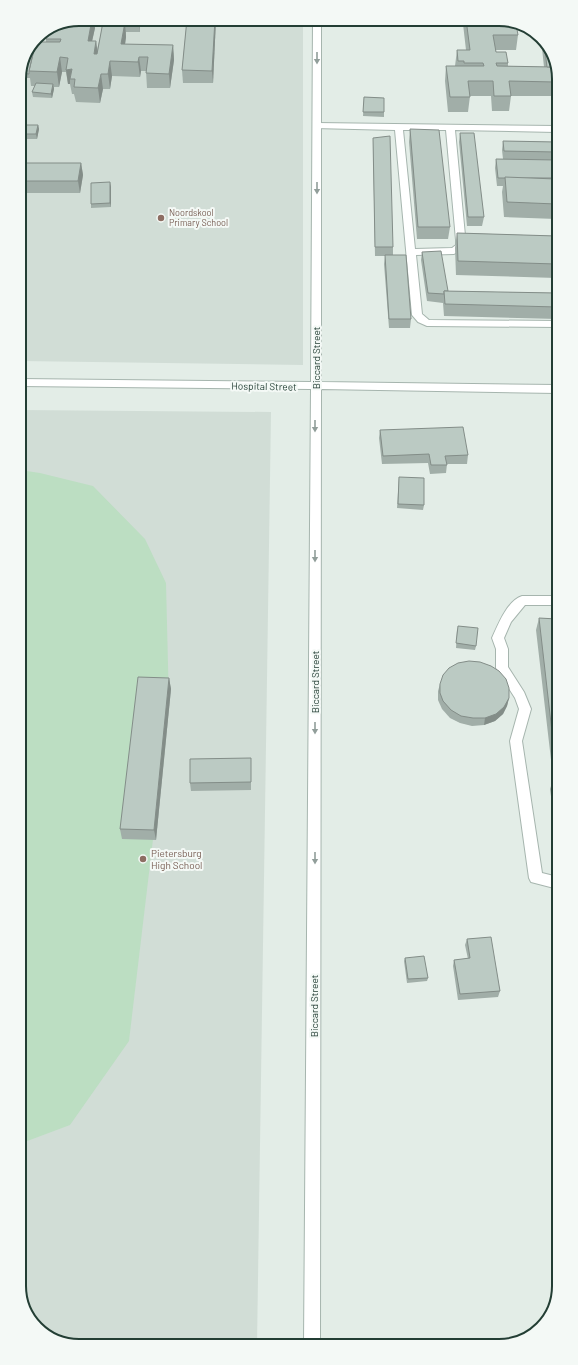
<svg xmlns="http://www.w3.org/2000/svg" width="578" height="1365" viewBox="0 0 578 1365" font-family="Barlow,sans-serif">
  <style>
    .built { fill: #d1ddd6 }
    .green { fill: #bcdec2 }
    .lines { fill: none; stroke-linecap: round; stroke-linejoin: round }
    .service-casing { stroke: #a6b5ae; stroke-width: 2 }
    .minor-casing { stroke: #a6b5ae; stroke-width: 2 }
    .service { fill: #fff; fill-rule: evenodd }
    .minor { fill: #fff; fill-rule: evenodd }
    .wall { fill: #a1aea8 }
    .shaded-wall { fill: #838d88 }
    .building { fill: #bbcac3; stroke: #838d88 }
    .oneway { fill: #919e9a }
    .education-dot { fill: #8d6e63; stroke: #f4f9f6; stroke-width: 1.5 }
    .labels { text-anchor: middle; stroke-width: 4; stroke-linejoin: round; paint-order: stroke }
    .far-education-label { font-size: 9px; fill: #785e54; stroke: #f4f9f6; text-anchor: start }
    .street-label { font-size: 10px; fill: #233e34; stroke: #f4f9f6 }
    .education-label { font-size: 10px; fill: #785e54; stroke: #f4f9f6; text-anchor: start }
    .rim { fill: none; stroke: #233e34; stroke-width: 2 }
  </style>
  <rect width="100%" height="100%" fill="#e3ede7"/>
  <!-- built -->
  <g class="built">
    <polygon points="79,19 303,19 303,365 20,361 19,75 37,36"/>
    <polygon points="20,410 271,412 257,1345 74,1346 42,1334 22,1305"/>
  </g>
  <!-- green -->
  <polygon class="green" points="20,470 40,473 93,486 145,539 166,583 169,705 129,1041 70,1125 22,1143"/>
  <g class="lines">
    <defs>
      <g id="service">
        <path d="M317,123L556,126V132L455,130L466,246L454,254L416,255L422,314L429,320L557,321V327L427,326L418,322L412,315L395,130L314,128L313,126L314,124ZM403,130H446L456,240V245L452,248L415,249Z"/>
        <path d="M522,596H557V605H525L511,622L504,638L508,649V667L524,692L531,709L522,741L542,873L558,877V889L531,882L529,878L510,741L519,709L515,698L496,668V649L492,638C498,625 507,601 522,596Z"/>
      </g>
      <polygon id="minor" points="313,19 321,19 321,382 557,385 557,393 321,389 320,1344 304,1344 311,389 20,386 20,379 311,382"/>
    </defs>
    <!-- service casing -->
    <use href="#service" class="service-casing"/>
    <!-- minor casing -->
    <use href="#minor" class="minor-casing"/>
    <!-- service -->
    <use href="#service" class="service"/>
    <!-- minor -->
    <use href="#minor" class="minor"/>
  </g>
  <!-- wall -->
  <g class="wall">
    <polygon points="79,19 95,28 92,41 96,41 97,50 102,29 101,23 140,23 140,32 126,32 126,37 125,44 173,45 174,60 170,88 147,88 146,71 141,71 140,77 112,76 110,89 103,89 100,103 76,102 74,94 72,94 70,84 68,84 66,72 62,72 59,87 54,87 54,89 52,98 33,97 32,92 35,86 31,86 30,78 19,78 19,75 29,53 33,53 46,42 46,36 37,36"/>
    <polygon points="187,19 216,19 213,83 183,83 182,70"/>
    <polygon points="448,19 499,19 499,20 495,20 495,21 518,35 516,50 496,50 496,52 508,63 508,66 544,67 541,39 556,60 556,81 555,81 553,96 511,96 509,111 492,111 491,96 470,96 468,112 448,112 445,81 446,66 455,66 457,50 466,50 463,24 449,24"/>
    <polygon points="364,97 384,98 384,117 363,116"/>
    <polygon points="38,125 39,129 37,139 23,139 22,134"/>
    <polygon points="410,129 450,227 448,239 417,239 409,142"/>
    <polygon points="460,133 484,217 482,226 467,226 459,142"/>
    <polygon points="373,138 393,247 393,255 411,319 410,328 389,328 384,264 385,256 375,256 373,147"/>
    <polygon points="503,141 556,142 556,219 504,217 502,192 503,186 497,186 495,168 496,159 503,159 502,150"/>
    <polygon points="19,163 81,163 83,175 80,193 19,193"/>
    <polygon points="110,182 111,207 91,208 91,204"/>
    <polygon points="457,233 556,236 556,278 456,275 455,248"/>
    <polygon points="422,252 448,291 556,293 557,319 444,316 443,303 427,301 421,260"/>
    <polygon points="380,430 468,455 467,464 447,464 446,473 430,474 428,463 382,464 379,438"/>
    <polygon points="399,477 424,505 423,510 397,508"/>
    <polygon points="539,618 557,619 558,848 550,789 554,777 553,777 536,630"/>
    <polygon points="457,630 476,646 475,650 456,648"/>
    <polygon points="169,678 171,689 156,840 122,839 120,829"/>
    <polygon points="440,684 509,698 507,706 503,714 495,721 484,725 472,726 460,723 450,718 442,709 438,700 438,691"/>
    <polygon points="251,765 251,790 191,791 190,783"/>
    <polygon points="467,939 500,991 498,997 458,1000 453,966 454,960 468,959 465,945"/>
    <polygon points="405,958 428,978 427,981 407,983 404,961"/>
  </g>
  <!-- shaded-wall -->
  <g class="shaded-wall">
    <polygon points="92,19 94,19 95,28 89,55 88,41"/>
    <polygon points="139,19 140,19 140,32"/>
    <polygon points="215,19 216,19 213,83 212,71"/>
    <polygon points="125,22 126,37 123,59 121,44"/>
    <polygon points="96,41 98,55 94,54"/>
    <polygon points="173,45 174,60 170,88 169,74"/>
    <polygon points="60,57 62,72 59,87 57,72"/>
    <polygon points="139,57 141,71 140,77 138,62"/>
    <polygon points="110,61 112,76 110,89 108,74"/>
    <polygon points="72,69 70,79 70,84 68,84 66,70"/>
    <polygon points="101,74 103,89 100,103 98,88"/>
    <polygon points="53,84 54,89 52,98 51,94"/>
    <polygon points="38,125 39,129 37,139 36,134"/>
    <polygon points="81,163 83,175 80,193 78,181"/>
    <polygon points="110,182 111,187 111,207 110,203"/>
    <polygon points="169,678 171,689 156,840 154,830"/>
    <polygon points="509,698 507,706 503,714 495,721 484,725 485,718"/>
  </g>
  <!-- building -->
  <g class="building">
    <polygon points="79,19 92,19 88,41 96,41 94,54 97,54 103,22 125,22 121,44 173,45 169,74 146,73 148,57 139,57 138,62 110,61 108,74 101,74 98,88 74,87 75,79 70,79 72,69 66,70 68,58 60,57 57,72 29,71 36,42 60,42 61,39 46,39 47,32"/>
    <polygon points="101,19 139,19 139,23 103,22 103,23 101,23"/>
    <polygon points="187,19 215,19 212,71 182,70"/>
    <polygon points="466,19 492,19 493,21 508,21 516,24 518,35 493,35 496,52 506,52 508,63 496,63 497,66 553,67 555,82 509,81 511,96 494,96 493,81 468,81 470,97 450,97 446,66 484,66 483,63 464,63 464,61 458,61 457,50 470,50"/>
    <polygon points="544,43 556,60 556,72 554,72 553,67 547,67"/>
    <polygon points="29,53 33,53 29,71 29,74 20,73"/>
    <polygon points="36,83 53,84 51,94 32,92"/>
    <polygon points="364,97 384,98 384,112 363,112"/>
    <polygon points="23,125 38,125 36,134 22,134"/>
    <polygon points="410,129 439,130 450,227 418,227"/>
    <polygon points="460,133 474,133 484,217 468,217"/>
    <polygon points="390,136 393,247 375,247 373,138"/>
    <polygon points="503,141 556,142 556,152 504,151"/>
    <polygon points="496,159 556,160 556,178 498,178"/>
    <polygon points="19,163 81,163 78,181 19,181"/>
    <polygon points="505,177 556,179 556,204 507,202"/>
    <polygon points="110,182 110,203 91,204 91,183"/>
    <polygon points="457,233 556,236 556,264 458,261"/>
    <polygon points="441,251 448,291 444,291 444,294 428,293 422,252"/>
    <polygon points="385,255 406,255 411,319 389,319"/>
    <polygon points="444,291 556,293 557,307 445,304"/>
    <polygon points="463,427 468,455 445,456 447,465 431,465 429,454 383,456 380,430"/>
    <polygon points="399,477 424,478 424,505 398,504"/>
    <polygon points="539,618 557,619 558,767 556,767"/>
    <polygon points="458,626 478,628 476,646 456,643"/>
    <polygon points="469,661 480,662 491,666 499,671 506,679 509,688 509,698 504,707 496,714 485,718 473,718 461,716 451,710 443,701 440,693 440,684 443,675 449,668 458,663"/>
    <polygon points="138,677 169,678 154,830 120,829"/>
    <polygon points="251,758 251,782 190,783 190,759"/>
    <polygon points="554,776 558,776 558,805"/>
    <polygon points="491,937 500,991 460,994 454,960 470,958 467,939"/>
    <polygon points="424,956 428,978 408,979 405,958"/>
  </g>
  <!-- one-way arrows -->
  <defs><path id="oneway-solid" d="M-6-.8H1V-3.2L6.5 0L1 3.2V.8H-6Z"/></defs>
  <g class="oneway">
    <use href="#oneway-solid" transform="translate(317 58) rotate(90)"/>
    <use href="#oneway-solid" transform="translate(317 188) rotate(90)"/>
    <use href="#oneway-solid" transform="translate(315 426) rotate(90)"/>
    <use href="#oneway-solid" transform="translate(315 556) rotate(90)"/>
    <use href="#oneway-solid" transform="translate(315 728) rotate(90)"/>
    <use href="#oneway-solid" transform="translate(315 858) rotate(90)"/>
  </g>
  <!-- markers -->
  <g class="education-dot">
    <circle cx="161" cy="218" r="4"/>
    <circle cx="143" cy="859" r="4"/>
  </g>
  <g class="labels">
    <!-- far-education labels -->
    <g class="far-education-label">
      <text x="169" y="216">Noordskool<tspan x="169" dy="10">Primary School</tspan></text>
    </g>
    <!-- street labels -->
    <g class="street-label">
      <text transform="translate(316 358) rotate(-90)" y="4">Biccard Street</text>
      <text transform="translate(264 386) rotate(1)" y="4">Hospital Street</text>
      <text transform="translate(315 682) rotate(-90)" y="4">Biccard Street</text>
      <text transform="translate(314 1006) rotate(-90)" y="4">Biccard Street</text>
    </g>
    <!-- education labels -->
    <g class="education-label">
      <text x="151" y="857">Pietersburg<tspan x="151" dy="12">High School</tspan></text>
    </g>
  </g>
  <!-- crop -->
  <path d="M0 0H578V1365H0ZM79 26H499A53 53 0 0 1 552 79V1286A53 53 0 0 1 499 1339H79A53 53 0 0 1 26 1286V79A53 53 0 0 1 79 26Z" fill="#f4f9f6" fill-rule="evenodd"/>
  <path class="rim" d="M79 26H499A53 53 0 0 1 552 79V1286A53 53 0 0 1 499 1339H79A53 53 0 0 1 26 1286V79A53 53 0 0 1 79 26Z"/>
</svg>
